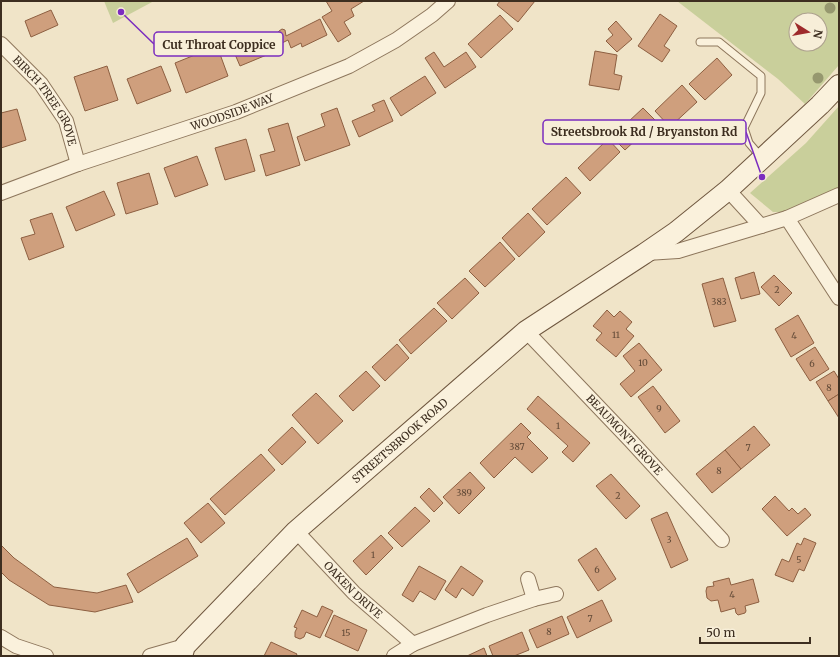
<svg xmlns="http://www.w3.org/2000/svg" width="840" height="657" viewBox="0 0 840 657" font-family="Merriweather,serif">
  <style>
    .green { fill: #c9cf9b; fill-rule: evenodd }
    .building { fill: #cf9f7d; stroke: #8d5f41 }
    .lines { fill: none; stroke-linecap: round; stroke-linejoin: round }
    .lane-casing { stroke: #8d765c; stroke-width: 9 }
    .street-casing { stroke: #8d765c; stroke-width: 16 }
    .secondary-casing { stroke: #6f573f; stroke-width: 22 }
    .lane { stroke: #faf1dc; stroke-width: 7 }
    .street { stroke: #faf1dc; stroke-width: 14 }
    .secondary { stroke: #faf1dc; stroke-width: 20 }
    .tree { fill: #96986f }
    .labels { text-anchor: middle; stroke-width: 4; stroke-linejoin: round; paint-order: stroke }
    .number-label { font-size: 9px; fill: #624a37 }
    .street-label { font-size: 11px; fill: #3d2e20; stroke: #f7eed8 }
    .leader { fill: none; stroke: #7b2cbf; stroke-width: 1.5 }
    .callout-dot { fill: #7b2cbf; stroke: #f7eed8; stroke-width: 1.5 }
    .callout { fill: #f7eed8; stroke: #7b2cbf; stroke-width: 1.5 }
    .callout-label { font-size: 12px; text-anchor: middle; font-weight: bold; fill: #3d2e20 }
  </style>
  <rect width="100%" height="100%" fill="#f0e4c8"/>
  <!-- green -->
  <g class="green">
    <polygon points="104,1 154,1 113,23"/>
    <path d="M677,1H839V65L805,104L778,79ZM796,20H820V44H796Z"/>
    <polygon points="839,106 839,188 783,212 773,212 750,193 806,143"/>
  </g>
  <!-- building -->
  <g class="building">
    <polygon points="326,1 364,1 351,9 354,16 344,22 351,34 338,42 322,17 332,11"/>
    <polygon points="500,1 535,1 518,22 497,5"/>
    <polygon points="51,10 58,25 31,37 25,21"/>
    <polygon points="660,14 677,26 664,46 670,50 662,62 638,46"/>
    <polygon points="500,15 513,29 481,58 468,44"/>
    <polygon points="320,19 327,35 302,47 301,43 291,48 288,40 282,43 277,34 279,31 282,29 285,30 286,36"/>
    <polygon points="616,21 632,39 617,52 606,41 613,35 608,29"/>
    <polygon points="260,33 269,54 240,66 231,45"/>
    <polygon points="217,46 228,76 186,93 175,63"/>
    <polygon points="595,51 617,55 614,74 622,76 619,90 589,85"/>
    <polygon points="434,52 444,67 466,52 476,67 445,88 425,58"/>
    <polygon points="717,58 732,75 705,100 689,84"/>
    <polygon points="107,66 118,100 85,111 74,77"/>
    <polygon points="161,66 171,91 137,104 127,79"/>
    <polygon points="425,76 436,93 401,116 390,98"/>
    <polygon points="682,85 697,102 670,127 655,111"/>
    <polygon points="384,100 393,121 359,137 352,121 375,111 372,105"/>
    <polygon points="337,108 350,145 305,161 297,137 325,126 321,114"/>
    <polygon points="643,108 656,121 625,150 612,137"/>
    <polygon points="17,109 26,140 1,148 1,113"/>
    <polygon points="288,123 300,165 266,176 260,155 275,151 268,129"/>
    <polygon points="246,139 255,171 225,180 215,148"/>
    <polygon points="608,139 620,152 590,181 578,168"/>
    <polygon points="197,156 208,185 175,197 164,168"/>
    <polygon points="149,173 158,204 126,214 117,183"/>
    <polygon points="566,177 581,193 547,225 532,209"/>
    <polygon points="104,191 115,215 76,231 66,207"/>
    <polygon points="52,213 64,247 29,260 21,238 35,234 30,220"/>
    <polygon points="528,213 545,232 519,257 502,238"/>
    <polygon points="500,242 515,259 485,287 469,271"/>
    <polygon points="754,272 760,294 741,299 735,278"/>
    <polygon points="774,275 792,293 779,306 761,287"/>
    <polygon points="465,278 479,293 452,319 437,303"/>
    <polygon points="723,278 736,321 714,327 702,284"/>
    <polygon points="434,308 447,321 411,354 399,340"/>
    <polygon points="607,310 614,317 620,311 632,322 626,329 634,336 616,357 596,340 602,333 593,326"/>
    <polygon points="798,315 814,343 791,357 775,329"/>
    <polygon points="639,343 662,370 631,397 620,384 635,371 623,356"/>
    <polygon points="397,344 409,358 385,381 372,367"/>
    <polygon points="815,347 829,369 810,381 796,359"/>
    <polygon points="366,371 380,386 353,411 339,396"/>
    <polygon points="834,371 839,379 839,394 828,401 816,382"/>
    <polygon points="653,386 680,421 665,433 638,397"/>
    <polygon points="316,393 343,421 318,444 292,415"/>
    <polygon points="839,394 839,418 828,401"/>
    <polygon points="538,396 590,443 573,462 562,452 568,446 527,409"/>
    <polygon points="521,423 531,433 527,437 548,458 532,473 515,457 494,478 480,463"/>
    <polygon points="754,426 770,445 741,469 725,450"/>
    <polygon points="292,427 306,442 282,465 268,450"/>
    <polygon points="725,450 741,469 712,493 696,474"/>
    <polygon points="261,454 275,470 225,515 210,499"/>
    <polygon points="470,472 485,488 459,514 443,497"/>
    <polygon points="611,474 640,506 626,519 596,486"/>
    <polygon points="429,488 443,503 434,512 420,497"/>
    <polygon points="775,496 789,511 792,508 798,514 805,508 811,515 787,536 762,509"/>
    <polygon points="208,503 225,523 201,543 184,523"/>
    <polygon points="415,507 430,521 402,547 388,533"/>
    <polygon points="667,512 688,560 671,568 651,519"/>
    <polygon points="381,535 393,548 366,575 353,561"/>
    <polygon points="187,538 198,556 138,593 127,574"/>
    <polygon points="804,538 816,543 804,571 799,569 793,582 775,575 782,559 789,562 797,543 801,545"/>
    <polygon points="1,545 14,558 54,587 97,593 126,585 133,602 95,612 49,605 9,580 1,572"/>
    <polygon points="596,548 616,579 598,591 578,560"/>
    <polygon points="419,566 446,581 435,600 420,591 413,602 402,595"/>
    <polygon points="461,566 483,581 473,596 462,588 456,598 445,590"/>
    <polygon points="729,578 731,585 753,579 759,602 745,606 746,611 745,613 738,615 736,613 735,608 721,612 718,600 711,601 707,598 706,591 707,587 714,586 713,582"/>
    <polygon points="602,600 612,621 577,638 567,617"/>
    <polygon points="322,606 333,611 320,638 306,632 304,637 300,639 295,637 295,632 297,628 294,627 302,610 317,617"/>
    <polygon points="334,615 367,630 358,651 325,636"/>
    <polygon points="562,616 569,634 537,648 529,630"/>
    <polygon points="522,632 529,650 514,656 493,656 489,646"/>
    <polygon points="271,642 297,654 296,656 264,656"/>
    <polygon points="484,648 487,656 467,656"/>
  </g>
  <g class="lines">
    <defs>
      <polyline id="lane" points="700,42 719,42 761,76 761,93 744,128 749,143 761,157"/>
      <g id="street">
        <path id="s1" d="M1,44L41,84L66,121L78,164"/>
        <polyline points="728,190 761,226"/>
        <path id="s2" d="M1,193L78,164L236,112L349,66L396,40L432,15L448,1"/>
        <polyline points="787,218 839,298"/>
        <polyline points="647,253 678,251 761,226 787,218 839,195"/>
        <path id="s3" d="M526,331L630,440L722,540"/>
        <path id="s4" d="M296,531L354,593L413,644L487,615L534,599L556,594"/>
        <polyline points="528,579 534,599"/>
        <polyline points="1,637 16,646 46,656"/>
        <polyline points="150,656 185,646"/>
        <polyline points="394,656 413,644"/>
      </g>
      <g id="secondary">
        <path id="s5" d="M182,656L185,646L296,531L526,331L644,254L676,232L728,190L741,178L820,105L839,85"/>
      </g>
    </defs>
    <!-- lane casing -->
    <use href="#lane" class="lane-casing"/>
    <!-- street casing -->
    <use href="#street" class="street-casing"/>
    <!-- secondary casing -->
    <use href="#secondary" class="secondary-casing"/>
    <!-- lane -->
    <use href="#lane" class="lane"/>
    <!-- street -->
    <use href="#street" class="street"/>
    <!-- secondary -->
    <use href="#secondary" class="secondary"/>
  </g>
  <!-- trees -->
  <g class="tree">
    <circle cx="830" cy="8" r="5.5"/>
    <circle cx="818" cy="78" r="5.5"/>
  </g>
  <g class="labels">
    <!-- number labels -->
    <g class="number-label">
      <text x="777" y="293">2</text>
      <text x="719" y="305">383</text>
      <text x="616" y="338">11</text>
      <text x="794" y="339">4</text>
      <text x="643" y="366">10</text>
      <text x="812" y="367">6</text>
      <text x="829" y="391">8</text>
      <text x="659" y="412">9</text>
      <text x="558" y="429">1</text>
      <text x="517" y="450">387</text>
      <text x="748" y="451">7</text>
      <text x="719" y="474">8</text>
      <text x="464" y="496">389</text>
      <text x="618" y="499">2</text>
      <text x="669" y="543">3</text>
      <text x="373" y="558">1</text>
      <text x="799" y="563">5</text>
      <text x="597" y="573">6</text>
      <text x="732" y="598">4</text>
      <text x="590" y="622">7</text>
      <text x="549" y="635">8</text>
      <text x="346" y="636">15</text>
    </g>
    <!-- street labels -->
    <g class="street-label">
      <text dy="4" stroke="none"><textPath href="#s1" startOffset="73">BIRCH TREE GROVE</textPath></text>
      <text dy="4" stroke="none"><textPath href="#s2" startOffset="245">WOODSIDE WAY</textPath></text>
      <text dy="4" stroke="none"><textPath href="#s3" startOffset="143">BEAUMONT GROVE</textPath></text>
      <text dy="4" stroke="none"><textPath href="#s5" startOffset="308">STREETSBROOK ROAD</textPath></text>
      <text dy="4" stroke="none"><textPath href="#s4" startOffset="82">OAKEN DRIVE</textPath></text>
    </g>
  </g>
  <!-- callouts -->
  <path class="leader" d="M121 12L154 44M762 177L746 132"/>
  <g class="callout-dot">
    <circle cx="121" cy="12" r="4"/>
    <circle cx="762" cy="177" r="4"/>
  </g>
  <g class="callout">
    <rect x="154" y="32" width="129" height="24" rx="4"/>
    <rect x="543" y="120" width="203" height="24" rx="4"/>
  </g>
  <g class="callout-label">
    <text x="219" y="49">Cut Throat Coppice</text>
    <text x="644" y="136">Streetsbrook Rd / Bryanston Rd</text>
  </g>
  <!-- border -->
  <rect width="840" height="657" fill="none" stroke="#3d2e20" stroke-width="4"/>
  <!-- north arrow -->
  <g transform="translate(808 32) rotate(101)"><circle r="19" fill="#f7eed8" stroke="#ada18e"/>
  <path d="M0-3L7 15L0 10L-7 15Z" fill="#9e2a2b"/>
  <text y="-6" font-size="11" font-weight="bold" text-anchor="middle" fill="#3d2e20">N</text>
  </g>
  <!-- scale -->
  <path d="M700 637v6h110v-6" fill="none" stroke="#3d2e20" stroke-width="2"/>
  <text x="706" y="637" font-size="12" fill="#3d2e20" stroke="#f7eed8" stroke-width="3" paint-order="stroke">50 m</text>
</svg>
